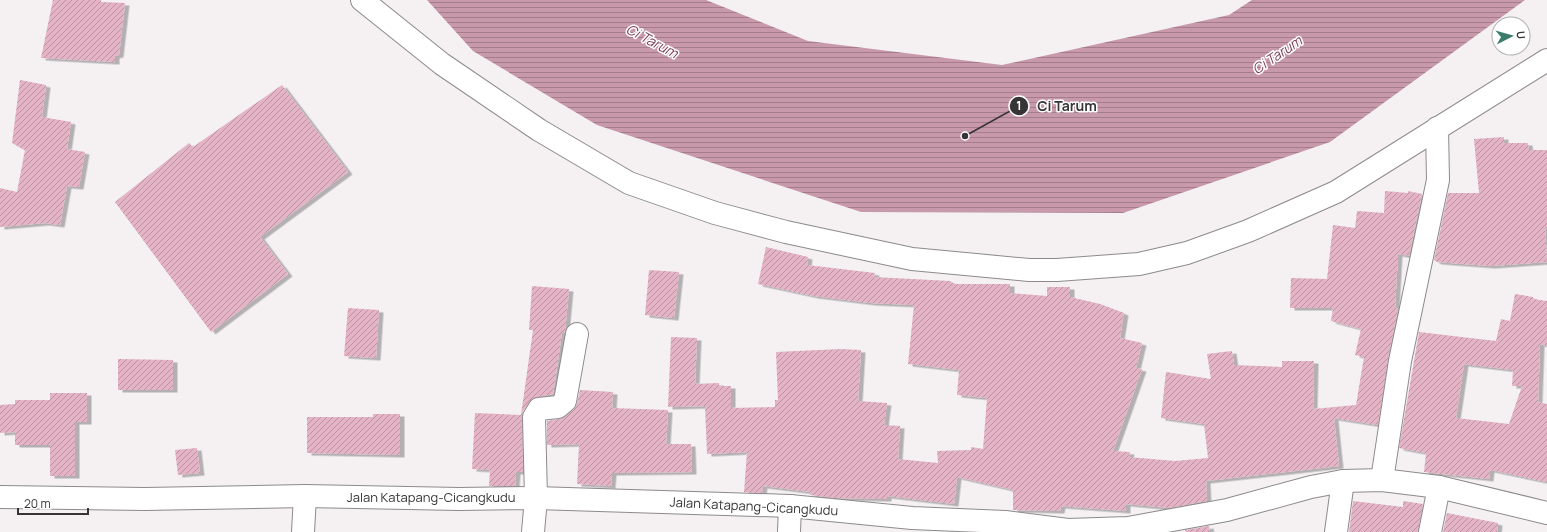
<svg xmlns="http://www.w3.org/2000/svg" width="1547" height="532" viewBox="0 0 1547 532" font-family="Manrope,sans-serif">
  <style>
    .water { fill: url(#water-rules) }
    .building { fill: url(#building-hatch); fill-rule: evenodd; filter: url(#shadow) }
    .lines { fill: none; stroke-linecap: round; stroke-linejoin: round }
    .minor-casing { stroke: #8e8a8b; stroke-width: 24 }
    .minor { stroke: #fff; stroke-width: 22 }
    .labels { text-anchor: middle; stroke-width: 3; stroke-linejoin: round; paint-order: stroke }
    .street-label { font-size: 13px; fill: #363435; stroke: #fff }
    .water-label { font-size: 14px; font-style: italic; fill: #7e405b; stroke: #fff }
    .leader { fill: none; stroke: #363435; stroke-width: 1.5 }
    .callout-dot { fill: #363435; stroke: #fff; stroke-width: 1.5 }
    .mark-label { font-size: 12px; text-anchor: middle; font-weight: bold; fill: #fff }
    .callout-label { font-size: 14px; text-anchor: middle; font-weight: bold; fill: #363435; stroke: #fff; stroke-width: 3; stroke-linejoin: round; paint-order: stroke }
  </style>
  <defs>
    <pattern id="water-rules" width="6" height="5" patternUnits="userSpaceOnUse"><rect width="6" height="5" fill="#c898ab"/><path d="M0 2.5h6" fill="none" stroke="#a37d8c"/></pattern>
    <pattern id="building-hatch" width="6" height="6" patternUnits="userSpaceOnUse"><rect width="6" height="6" fill="#e4b3c6"/><path d="M-1 1l2-2M0 6l6-6M5 7l2-2" fill="none" stroke="#ba92a2"/></pattern>
    <filter id="shadow"><feDropShadow dx="4.5" dy="2.5" stdDeviation="0" flood-color="#0004"/></filter>
  </defs>
  <rect width="100%" height="100%" fill="#f5f0f2"/>
  <!-- water -->
  <polygon class="water" points="427,0 706,0 808,41 1002,65 1229,15 1252,0 1525,0 1330,142 1123,213 861,212 597,125 473,51"/>
  <!-- building -->
  <g class="building">
    <polygon points="53,0 101,0 101,2 125,3 119,55 115,56 115,62 41,58"/>
    <polygon points="20,80 46,85 42,117 71,122 67,149 85,152 79,187 67,186 60,225 45,223 0,227 0,188 17,192 25,150 12,143"/>
    <polygon points="282,85 348,172 260,237 288,274 211,332 115,202 189,143 193,147"/>
    <polygon points="1504,137 1504,143 1528,143 1529,150 1547,150 1547,227 1545,227 1547,262 1491,266 1437,262 1434,260 1448,193 1479,193 1474,139"/>
    <polygon points="1385,191 1408,193 1408,191 1422,194 1409,256 1398,254 1395,308 1398,309 1388,359 1378,425 1334,418 1339,466 1206,481 1207,501 1169,508 1126,504 1126,511 1061,506 1060,511 1013,510 1013,490 957,477 954,504 887,496 887,499 836,498 810,495 811,492 763,486 762,493 744,492 747,452 707,454 705,406 668,407 671,337 697,338 695,384 719,383 719,386 731,386 731,408 775,407 775,400 778,400 776,352 841,349 861,350 858,401 887,403 884,425 900,426 898,459 938,463 937,451 971,450 971,447 983,449 987,398 957,395 959,370 908,364 914,305 871,303 814,296 758,284 766,247 808,257 807,265 875,273 874,277 950,281 955,284 1010,284 1010,293 1047,296 1047,287 1070,287 1070,297 1100,304 1124,313 1120,338 1142,343 1136,368 1142,369 1113,451 1130,452 1129,457 1175,461 1208,458 1204,424 1161,418 1166,372 1211,379 1207,354 1232,351 1234,365 1282,367 1282,361 1314,361 1313,409 1356,405 1364,357 1355,355 1361,329 1331,321 1333,308 1290,308 1291,278 1327,279 1333,225 1355,228 1357,211 1384,213"/>
    <polygon points="649,270 679,272 674,318 645,315"/>
    <polygon points="532,286 569,289 565,331 564,333 562,333 553,394 533,398 523,411 522,417 523,472 516,472 515,486 489,486 490,470 472,469 475,413 521,415 533,330 529,330"/>
    <path d="M1515,294L1533,297V299L1547,301V346L1540,344L1538,402L1547,404V482L1490,470L1489,479L1424,472L1426,453L1399,448L1419,332L1496,341L1501,319L1510,321ZM1464,364L1513,370L1512,386H1522L1509,424L1456,418Z"/>
    <polygon points="348,308 379,310 376,358 344,356"/>
    <polygon points="118,359 173,360 173,390 118,390"/>
    <polygon points="580,390 613,392 612,408 668,410 666,444 691,444 692,472 612,473 611,486 577,484 579,444 547,445 547,421 560,419 573,410 577,403"/>
    <polygon points="50,393 87,393 87,422 75,422 75,476 50,476 50,445 15,445 15,432 0,433 0,405 15,404 15,400 50,400"/>
    <polygon points="373,414 400,414 400,455 307,453 307,417 373,417"/>
    <polygon points="197,448 200,473 178,475 175,450"/>
    <polygon points="1353,501 1403,507 1403,501 1423,504 1418,532 1349,532"/>
    <polygon points="1447,513 1498,523 1497,532 1443,532"/>
    <polygon points="1209,526 1210,532 1186,532 1185,530"/>
  </g>
  <g class="lines">
    <defs>
      <g id="minor">
        <polyline points="362,0 442,64 539,130 629,183 715,213 786,232 912,259 1029,270 1057,270 1139,264 1187,253 1248,231 1336,192 1547,60"/>
        <polyline points="1382,480 1400,361 1438,180 1437,128"/>
        <polyline points="0,497 145,499 305,496 459,499 536,498 790,506 912,518 1005,522 1068,530 1128,528 1227,510 1311,487 1343,481 1382,480 1439,487 1547,513"/>
        <polyline points="303,532 305,496"/>
        <polyline points="533,532 536,498 534,417 539,409 558,407 565,401 577,334"/>
        <polyline points="789,532 790,506"/>
        <polyline points="1336,532 1343,481"/>
        <polyline points="1430,532 1439,487"/>
      </g>
    </defs>
    <!-- minor casing -->
    <use href="#minor" class="minor-casing"/>
    <!-- minor -->
    <use href="#minor" class="minor"/>
  </g>
  <g class="labels">
    <!-- street labels -->
    <g class="street-label">
      <text x="431" y="502">Jalan Katapang-Cicangkudu</text>
      <text transform="translate(754 506) rotate(3)" y="5">Jalan Katapang-Cicangkudu</text>
    </g>
    <!-- water labels -->
    <g class="water-label">
      <text transform="translate(652 41) rotate(28)" y="5">Ci Tarum</text>
      <text transform="translate(1277 55) rotate(-34)" y="5">Ci Tarum</text>
    </g>
  </g>
  <!-- callouts -->
  <path class="leader" d="M965 136L1019 106"/>
  <g class="callout-dot">
    <circle cx="965" cy="136" r="4"/>
    <circle cx="1019" cy="106" r="10"/>
  </g>
  <g class="mark-label">
    <text x="1019" y="110">1</text>
  </g>
  <g class="callout-label">
    <text x="1067" y="111">Ci Tarum</text>
  </g>
  <!-- north arrow -->
  <g transform="translate(1511 36) rotate(84)"><circle r="19" fill="#ffffff" stroke="#afaeae"/>
  <path d="M0-3L7 15L0 10L-7 15Z" fill="#3b7b6a"/>
  <text y="-6" font-size="11" font-weight="bold" text-anchor="middle" fill="#363435">U</text>
  </g>
  <!-- scale -->
  <path d="M18 508v6h70v-6" fill="none" stroke="#363435" stroke-width="2"/>
  <text x="24" y="508" font-size="12" fill="#363435" stroke="#ffffff" stroke-width="3" paint-order="stroke">20 m</text>
</svg>
